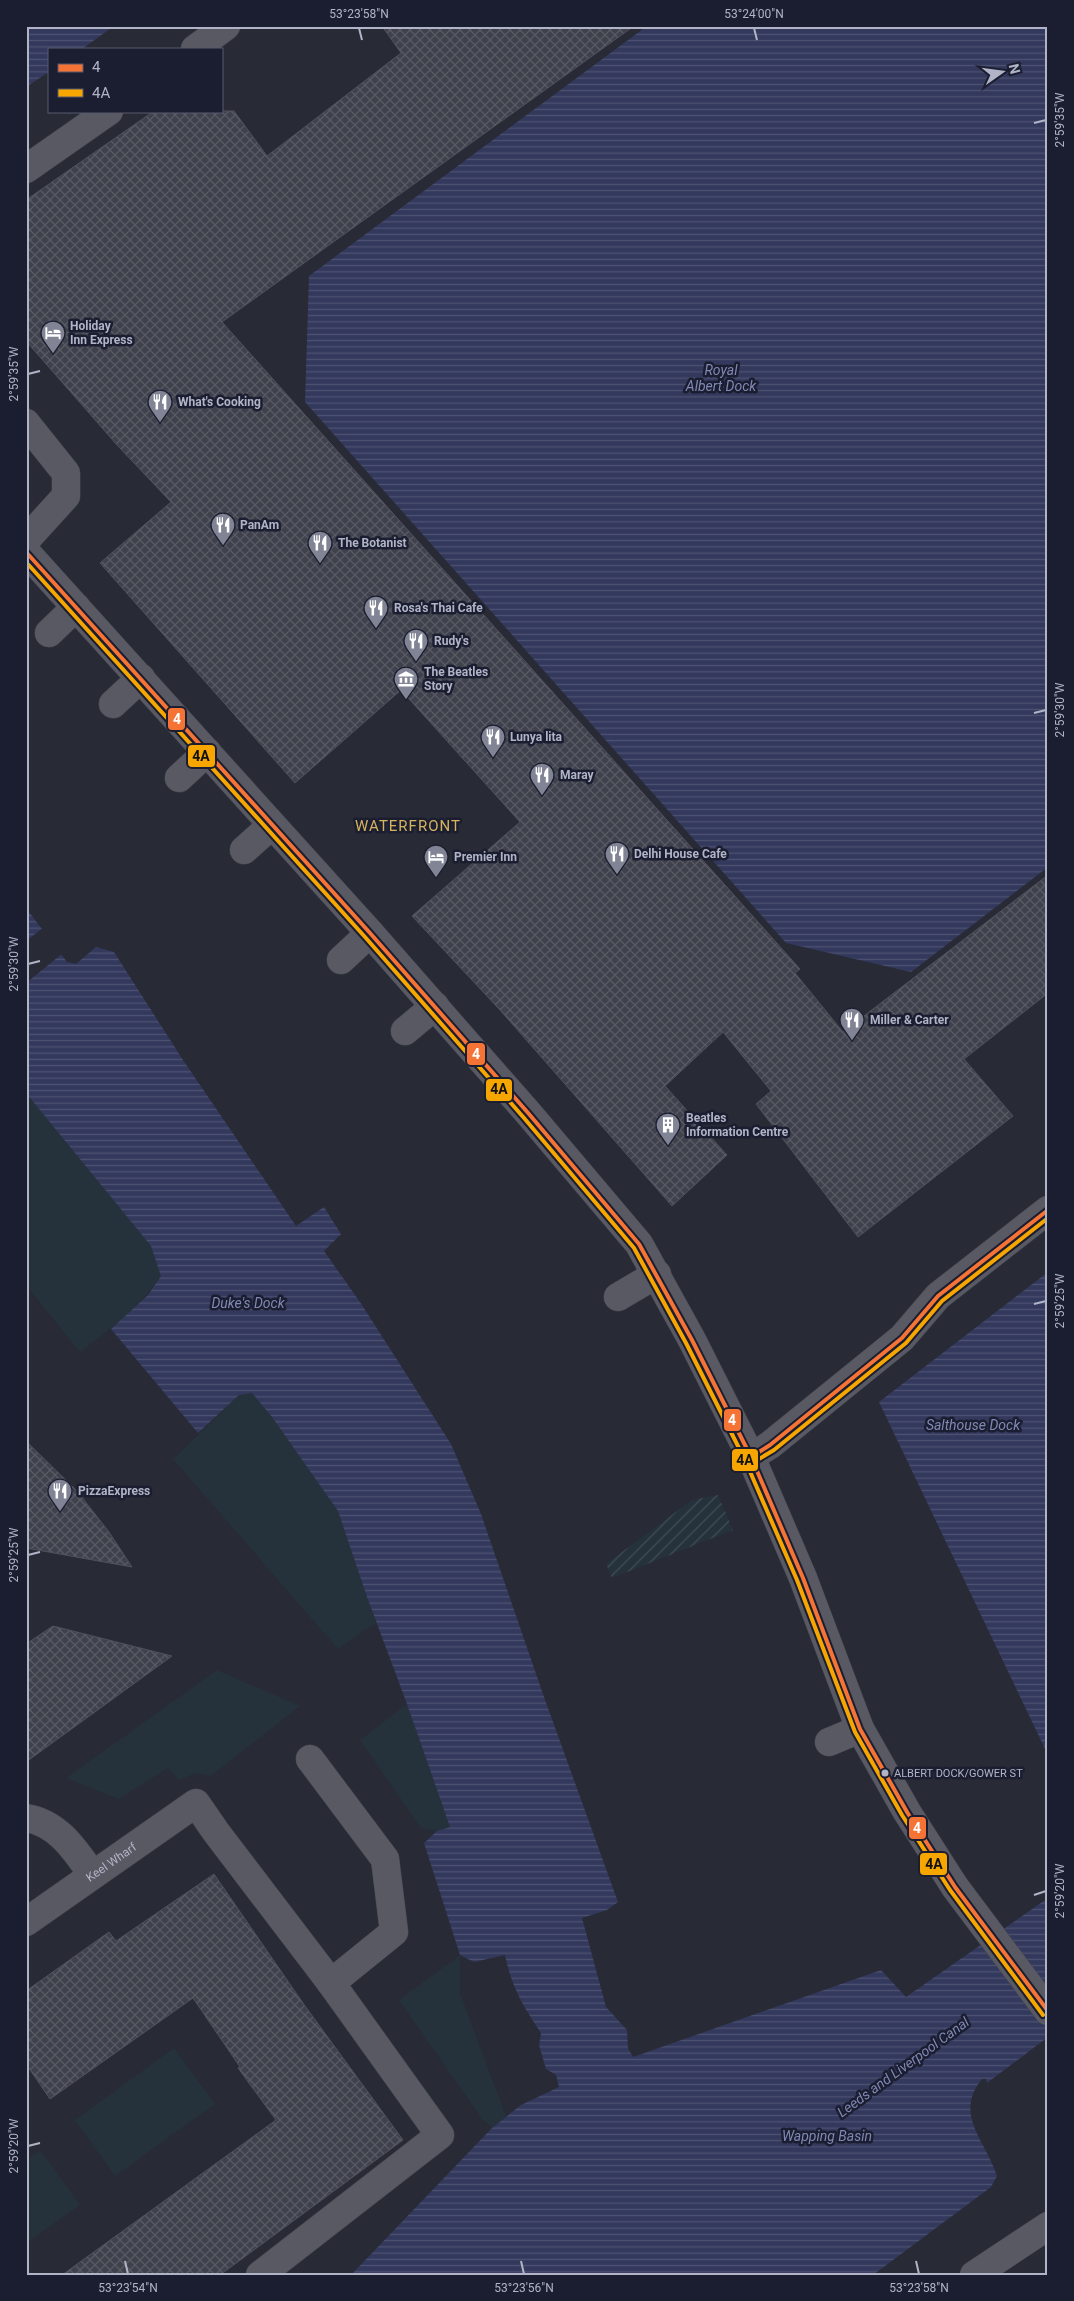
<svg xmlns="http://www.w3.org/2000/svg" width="1074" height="2301" viewBox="0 0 1074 2301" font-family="Roboto,sans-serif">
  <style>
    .green { fill: #25323b }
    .garden { fill: url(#garden-furrows) }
    .water { fill: url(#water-rules) }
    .pier { fill: #282a35 }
    .building { fill: url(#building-cross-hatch); stroke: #50515d }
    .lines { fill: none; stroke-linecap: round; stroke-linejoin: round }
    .minor-casing { stroke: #44464e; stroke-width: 29 }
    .minor { stroke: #585963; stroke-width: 28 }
    .bus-1-casing { stroke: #1b1e30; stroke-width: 8 }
    .bus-2-casing { stroke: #1b1e30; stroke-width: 8 }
    .bus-1 { stroke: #f57335; stroke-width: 4 }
    .bus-2 { stroke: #f7a600; stroke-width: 4 }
    .ticks { fill: none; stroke: #b1b4c7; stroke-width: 2 }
    .bus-dot { fill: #b1b4c7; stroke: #1b1e30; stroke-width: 2 }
    .labels { text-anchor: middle; stroke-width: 5; stroke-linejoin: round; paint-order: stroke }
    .bus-label { font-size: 11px; fill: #b1b4c7; stroke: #1b1e30; text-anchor: start }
    .poi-label { font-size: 12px; font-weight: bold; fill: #b1b4c7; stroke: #1b1e30; text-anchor: start }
    .street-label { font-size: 12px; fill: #b1b4c7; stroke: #1b1e30 }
    .water-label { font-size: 14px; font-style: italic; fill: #8088b4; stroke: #1b1e30 }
    .quarter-label { font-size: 15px; letter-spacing: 1px; fill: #d5b35f; stroke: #1b1e30 }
    .line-badge { stroke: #1b1e30; stroke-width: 2 }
    .badge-label { font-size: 14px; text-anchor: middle; font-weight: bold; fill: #fff }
    .pale-badge-label { font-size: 14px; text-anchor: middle; font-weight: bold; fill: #111 }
    .neatline { fill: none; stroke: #b1b4c7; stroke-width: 2 }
    .ticks-label { font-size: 12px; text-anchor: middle; fill: #b1b4c7 }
  </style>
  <defs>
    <pattern id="garden-furrows" width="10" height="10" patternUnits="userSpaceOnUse" patternTransform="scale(1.25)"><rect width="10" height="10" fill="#25323b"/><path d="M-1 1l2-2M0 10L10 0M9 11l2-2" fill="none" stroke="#424d56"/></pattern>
    <pattern id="water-rules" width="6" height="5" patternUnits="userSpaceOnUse" patternTransform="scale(1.25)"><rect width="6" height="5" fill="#33395d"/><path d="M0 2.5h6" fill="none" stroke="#4e5373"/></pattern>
    <pattern id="building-cross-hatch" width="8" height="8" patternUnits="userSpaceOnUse" patternTransform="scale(1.25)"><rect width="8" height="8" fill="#3f414c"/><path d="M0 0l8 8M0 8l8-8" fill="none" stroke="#585a64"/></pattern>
  </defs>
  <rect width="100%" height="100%" fill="#282a35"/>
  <!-- green -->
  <g class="green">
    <path d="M26,1093L151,1246L161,1276C140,1307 111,1329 80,1352L26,1285Z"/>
    <polygon points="252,1393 272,1417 338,1511 376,1623 338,1649 173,1459 239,1395"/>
    <polygon points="217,1670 300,1706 211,1776 196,1773 179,1780 168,1768 119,1799 66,1778"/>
    <polygon points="407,1704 450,1827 437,1831 421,1828 360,1740"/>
    <polygon points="460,1955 460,1993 506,2116 492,2128 483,2120 399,2000"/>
    <polygon points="174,2048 215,2104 115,2176 75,2120"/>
    <polygon points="40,2150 80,2205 26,2243 26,2160"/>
  </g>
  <!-- garden -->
  <polygon class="garden" points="718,1495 733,1530 612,1578 606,1564 692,1500"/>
  <!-- water -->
  <g class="water">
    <polygon points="26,26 114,26 82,49 49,49 49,72 26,87"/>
    <polygon points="647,26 1048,26 1048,867 911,972 786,943 305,402 309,276"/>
    <path d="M26,908L67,962L76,964L96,947L114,952L183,1060L296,1226L324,1207L341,1234L324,1251L360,1302L451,1444L481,1514L544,1697L618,1902L607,1910L582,1918L606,2007L627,2030L628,2048L633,2057L881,1970L906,1997L1048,1898V2037L987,2083L986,2079H982C953,2114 986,2141 997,2176L991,2187L873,2275H351L492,2128L521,2105L559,2087L556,2075L546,2069L539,2045L541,2033C523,2006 512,1988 505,1955L474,1962L460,1955L424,1843L437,1831L450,1827L407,1704L367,1597L338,1511L272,1417L252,1393L239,1395L198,1433L111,1329L148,1295L161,1276L151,1246L26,1093Z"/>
    <polygon points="1048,1272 1048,1755 879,1402"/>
  </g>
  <!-- pier -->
  <polygon class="pier" points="43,928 63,953 26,983 26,941"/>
  <!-- building -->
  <g class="building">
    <polygon points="382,26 634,26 222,322 800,969 795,973 843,1032 1048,875 1048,993 964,1059 1013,1116 858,1237 756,1104 771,1091 723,1032 665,1086 727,1155 672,1206 500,1010 412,916 520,822 401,690 295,783 100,563 171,502 117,445 26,341 26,200 154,111 234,111 267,156 401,53"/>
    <polygon points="26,1441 77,1491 109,1532 132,1567 26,1548"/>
    <polygon points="53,1626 172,1656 26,1762 26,1644"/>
    <polygon points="214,1874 305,2006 403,2140 220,2275 62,2275 276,2120 238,2068 240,2067 193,1998 50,2099 26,2064 26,1991 109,1932 116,1941"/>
  </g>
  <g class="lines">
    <defs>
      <g id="minor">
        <polyline points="195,49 226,26"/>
        <polyline points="26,169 109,111"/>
        <polyline points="26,423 66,473 66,496 26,540"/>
        <polyline points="26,552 370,933 529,1114 639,1244 692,1340 751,1457 803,1578 860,1729 907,1812 955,1887 1048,2011"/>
        <polyline points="49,633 76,607"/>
        <polyline points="113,704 141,678"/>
        <polyline points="179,778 207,752"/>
        <polyline points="244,850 272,825"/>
        <polyline points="341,960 370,933"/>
        <polyline points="405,1031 435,1006"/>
        <polyline points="618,1297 657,1274"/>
        <polyline points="751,1457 770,1445 902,1338 938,1296 1048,1210"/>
        <polyline points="829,1742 860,1729"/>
        <path d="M26,1818C58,1823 75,1850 92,1874"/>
        <path id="s1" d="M26,1922L196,1803L216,1832L331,1983"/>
        <polyline points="260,2275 440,2135 331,1983 394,1932 385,1859 310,1759"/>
        <polyline points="974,2275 1048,2226"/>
      </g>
    </defs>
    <!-- minor casing -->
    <use href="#minor" class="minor-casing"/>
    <!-- minor -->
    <use href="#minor" class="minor"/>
    <defs>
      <g id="bus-1">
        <polyline points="26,552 370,933 529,1114 639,1244 692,1340 751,1457 803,1578 860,1729 907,1812 955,1887 1048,2011"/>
        <polyline points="751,1457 770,1445 902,1338 938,1296 1048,1210"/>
      </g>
      <g id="bus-2">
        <polyline points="26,562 365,937 524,1118 634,1248 686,1343 745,1460 797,1580 855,1732 902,1815 950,1890 1043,2015"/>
        <polyline points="754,1462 774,1450 906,1343 942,1301 1048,1218"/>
      </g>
    </defs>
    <!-- bus-1 casing -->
    <use href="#bus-1" class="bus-1-casing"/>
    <!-- bus-2 casing -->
    <use href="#bus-2" class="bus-2-casing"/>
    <!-- bus-1 -->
    <use href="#bus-1" class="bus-1"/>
    <!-- bus-2 -->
    <use href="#bus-2" class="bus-2"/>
  </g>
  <!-- ticks -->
  <path class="ticks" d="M359,28L362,40M754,28L757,40M1034,123L1046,120M28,374L40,371M1034,713L1046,710M28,964L40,961M1034,1304L1046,1301M28,1555L40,1552M1034,1895L1046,1891M28,2146L40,2143M125,2261L128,2274M521,2261L524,2274M916,2261L919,2274"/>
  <!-- icons -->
  <defs>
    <symbol id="hotel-pin" viewBox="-11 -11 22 30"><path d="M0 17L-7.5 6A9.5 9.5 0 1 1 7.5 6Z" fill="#818494" stroke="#1b1e30"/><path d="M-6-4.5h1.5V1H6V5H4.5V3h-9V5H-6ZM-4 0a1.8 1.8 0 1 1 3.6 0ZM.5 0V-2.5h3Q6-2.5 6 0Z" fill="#fff"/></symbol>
    <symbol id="restaurant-pin" viewBox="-11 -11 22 30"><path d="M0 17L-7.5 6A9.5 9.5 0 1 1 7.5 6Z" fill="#818494" stroke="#1b1e30"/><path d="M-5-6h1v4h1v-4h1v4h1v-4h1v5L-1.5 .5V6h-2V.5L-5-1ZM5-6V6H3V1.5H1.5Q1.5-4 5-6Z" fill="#fff"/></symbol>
    <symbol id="museum-pin" viewBox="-11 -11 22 30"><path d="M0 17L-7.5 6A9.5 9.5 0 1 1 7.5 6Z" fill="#818494" stroke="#1b1e30"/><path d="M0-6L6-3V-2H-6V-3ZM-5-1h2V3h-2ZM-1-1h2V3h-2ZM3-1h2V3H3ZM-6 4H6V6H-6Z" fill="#fff"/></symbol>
    <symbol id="building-pin" viewBox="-11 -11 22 30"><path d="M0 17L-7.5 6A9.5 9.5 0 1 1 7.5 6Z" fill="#818494" stroke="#1b1e30"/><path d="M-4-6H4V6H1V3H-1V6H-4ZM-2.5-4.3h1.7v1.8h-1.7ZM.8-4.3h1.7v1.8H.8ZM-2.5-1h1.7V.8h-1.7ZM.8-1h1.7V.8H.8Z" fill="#fff"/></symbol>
  </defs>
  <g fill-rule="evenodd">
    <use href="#hotel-pin" x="39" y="319" width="28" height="38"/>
    <use href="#restaurant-pin" x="146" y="388" width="28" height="38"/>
    <use href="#restaurant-pin" x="209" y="511" width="28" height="38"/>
    <use href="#restaurant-pin" x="306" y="529" width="28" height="38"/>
    <use href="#restaurant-pin" x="362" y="594" width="28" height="38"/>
    <use href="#restaurant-pin" x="402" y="627" width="28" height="38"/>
    <use href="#museum-pin" x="392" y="665" width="28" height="38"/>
    <use href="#restaurant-pin" x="479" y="723" width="28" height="38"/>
    <use href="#restaurant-pin" x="528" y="761" width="28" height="38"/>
    <use href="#restaurant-pin" x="603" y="840" width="28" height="38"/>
    <use href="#hotel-pin" x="422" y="843" width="28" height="38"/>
    <use href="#restaurant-pin" x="838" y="1006" width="28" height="38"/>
    <use href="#building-pin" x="654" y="1111" width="28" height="38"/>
    <use href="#restaurant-pin" x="46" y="1477" width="28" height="38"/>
  </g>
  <!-- markers -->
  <circle class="bus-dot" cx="885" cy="1773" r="4.5"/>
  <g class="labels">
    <!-- bus labels -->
    <g class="bus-label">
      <text x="894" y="1777">ALBERT DOCK/GOWER ST</text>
    </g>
    <!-- poi labels -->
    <g class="poi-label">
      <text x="70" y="330">Holiday<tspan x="70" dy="14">Inn Express</tspan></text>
      <text x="178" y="406">What's Cooking</text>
      <text x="240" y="529">PanAm</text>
      <text x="338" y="547">The Botanist</text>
      <text x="394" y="612">Rosa's Thai Cafe</text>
      <text x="434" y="645">Rudy's</text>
      <text x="424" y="676">The Beatles<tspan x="424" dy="14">Story</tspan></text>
      <text x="510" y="741">Lunya lita</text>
      <text x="560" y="779">Maray</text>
      <text x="634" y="858">Delhi House Cafe</text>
      <text x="454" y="861">Premier Inn</text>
      <text x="870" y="1024">Miller &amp; Carter</text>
      <text x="686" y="1122">Beatles<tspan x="686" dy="14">Information Centre</tspan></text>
      <text x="78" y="1495">PizzaExpress</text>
    </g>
    <!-- street labels -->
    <g class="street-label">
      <text dy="4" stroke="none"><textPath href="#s1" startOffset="104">Keel Wharf</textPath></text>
    </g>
    <!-- water labels -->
    <g class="water-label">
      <text x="721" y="375">Royal<tspan x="721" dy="16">Albert Dock</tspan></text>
      <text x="248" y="1308">Duke's Dock</text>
      <text x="973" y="1430">Salthouse Dock</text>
      <text transform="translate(903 2067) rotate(-36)" y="5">Leeds and Liverpool Canal</text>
      <text x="827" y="2141">Wapping Basin</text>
    </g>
    <!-- quarter labels -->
    <g class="quarter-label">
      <text x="408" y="831">WATERFRONT</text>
    </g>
  </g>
  <g class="line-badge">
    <rect x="167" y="707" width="19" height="24" rx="5" fill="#f57335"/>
    <rect x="187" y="744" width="29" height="24" rx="5" fill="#f7a600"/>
    <rect x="466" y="1042" width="20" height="24" rx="5" fill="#f57335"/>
    <rect x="485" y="1078" width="28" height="24" rx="5" fill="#f7a600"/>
    <rect x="723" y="1408" width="19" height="24" rx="5" fill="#f57335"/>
    <rect x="731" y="1448" width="28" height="24" rx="5" fill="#f7a600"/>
    <rect x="908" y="1816" width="19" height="24" rx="5" fill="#f57335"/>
    <rect x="919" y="1852" width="29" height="24" rx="5" fill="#f7a600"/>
  </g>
  <g class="badge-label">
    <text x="177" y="724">4</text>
    <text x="476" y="1059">4</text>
    <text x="732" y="1425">4</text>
    <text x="917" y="1833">4</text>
  </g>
  <g class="pale-badge-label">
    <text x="201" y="761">4A</text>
    <text x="499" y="1094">4A</text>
    <text x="745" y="1465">4A</text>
    <text x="934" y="1869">4A</text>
  </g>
  <!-- border -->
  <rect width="1074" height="2301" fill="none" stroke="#1b1e30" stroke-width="55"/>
  <!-- legend -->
  <rect x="48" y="48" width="175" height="65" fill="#1b1e30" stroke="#575a6c"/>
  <rect x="58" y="64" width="25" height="8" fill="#f57335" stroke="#575a6c"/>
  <text x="92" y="72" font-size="15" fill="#b1b4c7">4</text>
  <rect x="58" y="89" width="25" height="8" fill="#f7a600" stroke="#575a6c"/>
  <text x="92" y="98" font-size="15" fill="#b1b4c7">4A</text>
  <!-- north arrow -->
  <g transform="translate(1002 72) rotate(76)" stroke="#1b1e30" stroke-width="4" paint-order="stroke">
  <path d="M0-4L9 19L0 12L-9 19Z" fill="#b1b4c7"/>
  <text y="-8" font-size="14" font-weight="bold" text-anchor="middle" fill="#b1b4c7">N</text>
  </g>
  <rect x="28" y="28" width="1018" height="2246" class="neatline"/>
  <g class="ticks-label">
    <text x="359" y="18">53°23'58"N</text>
    <text x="754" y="18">53°24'00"N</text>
    <text transform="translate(1060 120) rotate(-90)" y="4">2°59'35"W</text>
    <text transform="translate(14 374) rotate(-90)" y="4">2°59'35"W</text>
    <text transform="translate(1060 710) rotate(-90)" y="4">2°59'30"W</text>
    <text transform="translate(14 964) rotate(-90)" y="4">2°59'30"W</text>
    <text transform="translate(1060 1301) rotate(-90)" y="4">2°59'25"W</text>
    <text transform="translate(14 1555) rotate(-90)" y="4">2°59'25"W</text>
    <text transform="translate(1060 1891) rotate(-90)" y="4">2°59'20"W</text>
    <text transform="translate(14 2146) rotate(-90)" y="4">2°59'20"W</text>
    <text x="128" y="2292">53°23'54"N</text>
    <text x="524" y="2292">53°23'56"N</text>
    <text x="919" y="2292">53°23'58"N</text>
  </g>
</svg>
